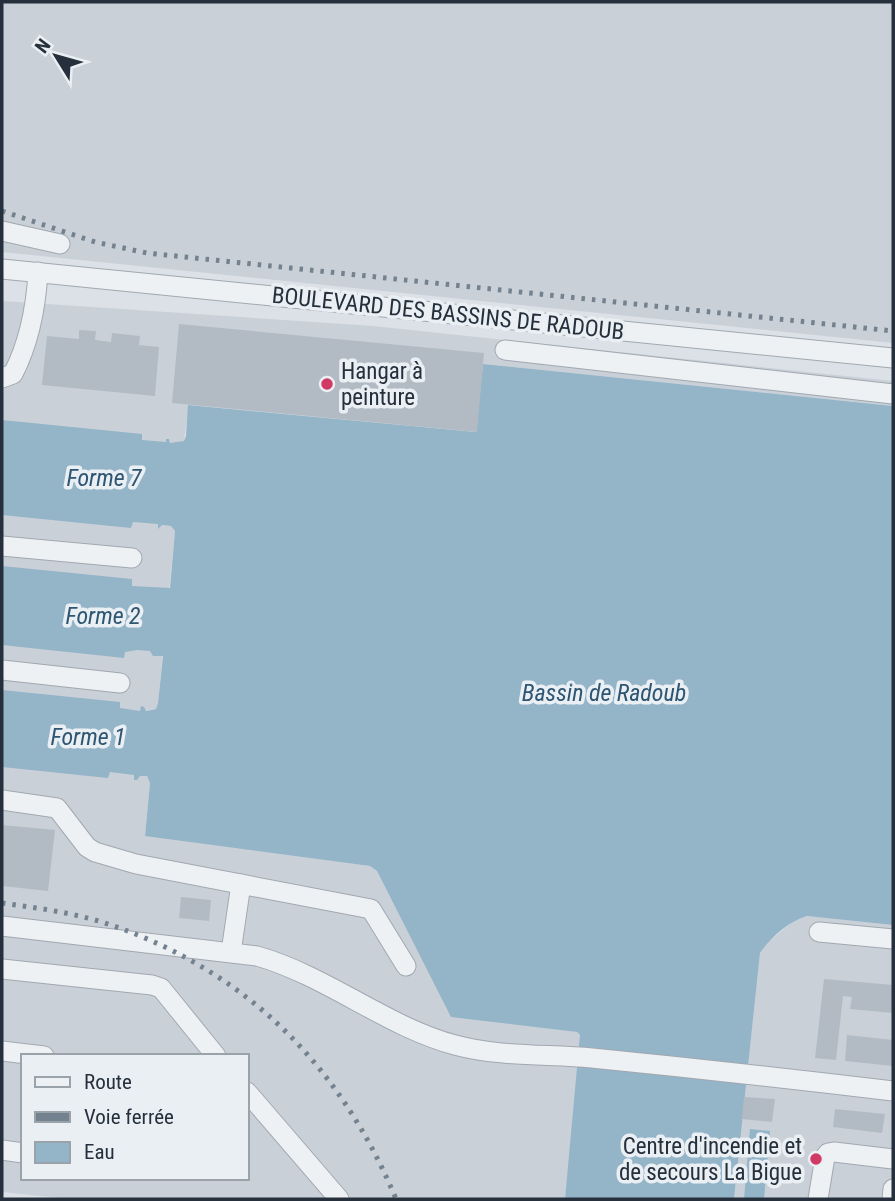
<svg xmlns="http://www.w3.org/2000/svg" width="895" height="1201" viewBox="0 0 895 1201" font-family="'Roboto Condensed',sans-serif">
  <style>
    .built { fill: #c9d0d8; fill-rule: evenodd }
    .water { fill: #94b4c8 }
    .building { fill: #b2bbc3 }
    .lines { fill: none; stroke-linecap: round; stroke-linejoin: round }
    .minor-casing { stroke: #a1a8b0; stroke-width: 21 }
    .minor { stroke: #eef1f4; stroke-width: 19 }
    .rail { stroke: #748290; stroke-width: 5; stroke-dasharray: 3.5 7; stroke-linecap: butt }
    .poi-dot { fill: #d13a65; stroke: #eaeff4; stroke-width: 2.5 }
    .labels { text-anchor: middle; stroke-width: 7; stroke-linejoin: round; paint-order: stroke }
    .street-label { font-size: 23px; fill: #25303c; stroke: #eaeff4 }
    .poi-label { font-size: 23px; fill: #25303c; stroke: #eaeff4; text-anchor: start }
    .water-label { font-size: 24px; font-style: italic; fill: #2e5571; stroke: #eaeff4 }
  </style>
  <rect width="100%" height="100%" fill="#dbe1e6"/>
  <!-- built -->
  <g class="built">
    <polygon points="2,2 893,2 893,343 2,252"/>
    <path d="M2,301L373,326L893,381V406L483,364L477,432L189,405L184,441L178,443H167L162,525L171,526L175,531L158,703L156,709L141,711L140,776H147L150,783L145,835L370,866L377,871L451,1016L577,1032L582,1038L565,1199H68L2,1192ZM23,1056H247V1178H23Z"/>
    <polygon points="808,916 893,925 893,1199 734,1199 760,953 766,944 796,919"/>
  </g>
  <!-- water -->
  <g class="water">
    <path d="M483,364L893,406V925L807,916C789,921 771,937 760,953L734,1199H565L580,1035L577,1032L451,1017L377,871L370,866L145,836L150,783L147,776H140L137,780H134V775L110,772L108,778L2,767V690L120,702V708L140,711L141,706L144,707L146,711L156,709L158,703L163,656H153L150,651L137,650L125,652L124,658L2,645V566L132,579V586L170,588L175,531L171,526L162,525L158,529V524L133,522L131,528L2,515V420L142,434V440L166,442V439H169L170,443L184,441L186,436L188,405L476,432Z"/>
    <polygon points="750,1129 770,1131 764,1199 744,1199"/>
  </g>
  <!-- building -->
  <g class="building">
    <polygon points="179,324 484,353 477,432 172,403"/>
    <polygon points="79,330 96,331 95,340 111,342 112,333 140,336 139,345 159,347 155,396 42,385 47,336 79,339"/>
    <polygon points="2,825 55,830 48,891 2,886"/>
    <polygon points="181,897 211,900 209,921 179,918"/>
    <polygon points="824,979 893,985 893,1013 850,1009 852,997 843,996 836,1060 815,1058"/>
    <polygon points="847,1035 893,1040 893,1066 845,1061"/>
    <polygon points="744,1097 775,1099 772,1122 742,1119"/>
    <polygon points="835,1109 885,1114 882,1133 833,1127"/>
  </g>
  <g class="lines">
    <defs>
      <g id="minor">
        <polyline points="2,231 60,244"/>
        <polyline points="2,269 893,358"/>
        <polyline points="505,350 893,394"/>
        <path d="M2,378L13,374C29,343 36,307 38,272"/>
        <polyline points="2,546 132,558"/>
        <polyline points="2,670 120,683"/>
        <polyline points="2,800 57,808 87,847 95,852 136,864 371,909 406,966"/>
        <path d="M2,926L257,956C327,976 387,1027 455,1045C499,1057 547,1054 592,1058C693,1068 793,1079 893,1091"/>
        <polyline points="819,932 893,939"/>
        <polyline points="231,952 241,884"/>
        <polyline points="2,969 152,985 161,988 216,1056"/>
        <polyline points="2,1051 44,1056"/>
        <polyline points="247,1092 339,1199"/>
        <polyline points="2,1150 23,1153"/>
        <polyline points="818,1199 825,1157 828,1153 834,1152 893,1159"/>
        <polyline points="892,1199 893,1189"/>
      </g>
    </defs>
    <!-- minor casing -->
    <use href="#minor" class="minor-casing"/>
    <!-- minor -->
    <use href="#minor" class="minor"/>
    <!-- rail -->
    <g class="rail">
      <polyline points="2,211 95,242 147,253 893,331"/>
      <path d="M2,903C38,908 76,913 111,925C248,972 341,1067 396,1199"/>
    </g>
  </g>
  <!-- markers -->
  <g class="poi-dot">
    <circle cx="327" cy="384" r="7"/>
    <circle cx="816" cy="1159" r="7"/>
  </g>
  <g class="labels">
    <!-- street labels -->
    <g class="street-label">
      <text transform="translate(448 313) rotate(6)" y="8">BOULEVARD DES BASSINS DE RADOUB</text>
    </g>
    <!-- poi labels -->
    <g class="poi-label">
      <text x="341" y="379">Hangar à<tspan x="341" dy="26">peinture</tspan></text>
      <text x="802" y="1154" text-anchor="end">Centre d'incendie et<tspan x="802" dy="26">de secours La Bigue</tspan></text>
    </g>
    <!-- water labels -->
    <g class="water-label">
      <text x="104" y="486">Forme 7</text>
      <text x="103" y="624">Forme 2</text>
      <text x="604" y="701">Bassin de Radoub</text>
      <text x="88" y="745">Forme 1</text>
    </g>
  </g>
  <!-- border -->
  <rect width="895" height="1201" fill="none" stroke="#25303c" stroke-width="7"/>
  <!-- legend -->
  <rect x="21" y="1054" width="228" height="126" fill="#eaeff4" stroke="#9ba3aa" stroke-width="2"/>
  <rect x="35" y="1077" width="35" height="10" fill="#eef1f4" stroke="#9ba3aa" stroke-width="2"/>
  <text x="84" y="1089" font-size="21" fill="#25303c">Route</text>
  <rect x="35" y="1112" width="35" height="10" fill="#748290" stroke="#9ba3aa" stroke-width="2"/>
  <text x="84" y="1124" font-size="21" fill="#25303c">Voie ferrée</text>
  <rect x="35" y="1142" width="35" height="21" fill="#94b4c8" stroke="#9ba3aa" stroke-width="2"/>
  <text x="84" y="1159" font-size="21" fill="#25303c">Eau</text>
  <!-- north arrow -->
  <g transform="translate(56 56) rotate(307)" stroke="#eaeff4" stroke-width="5" paint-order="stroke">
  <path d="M0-5L12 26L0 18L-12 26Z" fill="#25303c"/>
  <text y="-10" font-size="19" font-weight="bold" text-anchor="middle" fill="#25303c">N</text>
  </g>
</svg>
